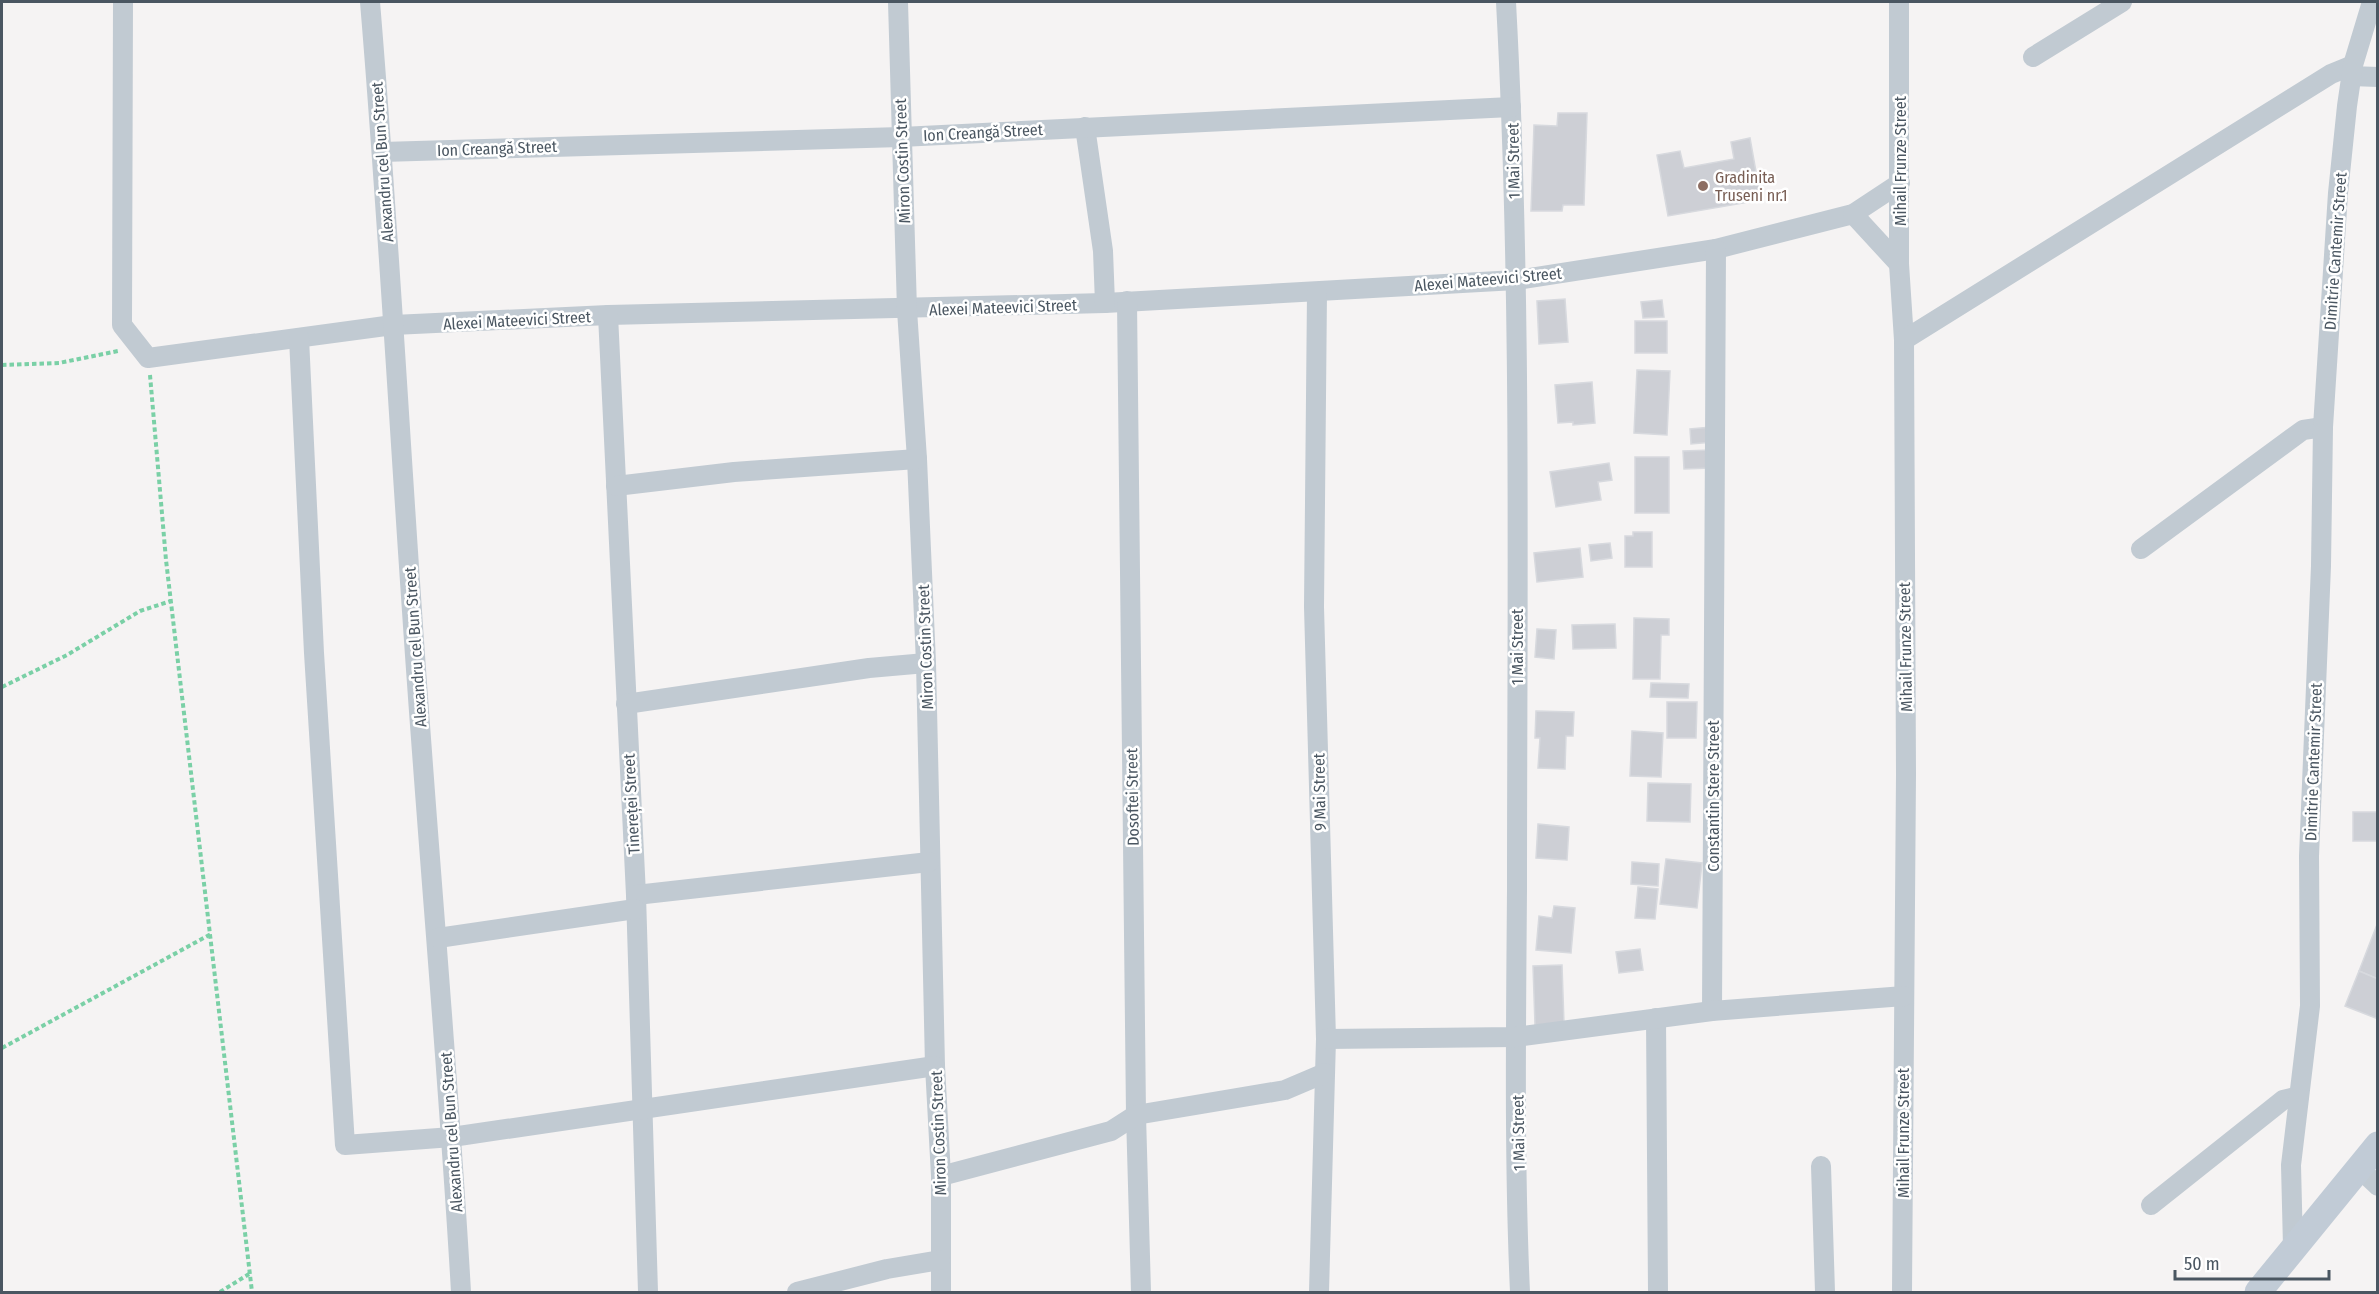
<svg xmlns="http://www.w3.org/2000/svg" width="2379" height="1294" viewBox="0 0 2379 1294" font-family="'Fira Sans Condensed',sans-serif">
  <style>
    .building { fill: #cdcfd5; stroke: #d7d9de; stroke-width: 1.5 }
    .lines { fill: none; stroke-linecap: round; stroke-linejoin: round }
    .path { stroke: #7ad0a6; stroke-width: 4; stroke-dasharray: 4.5 3; stroke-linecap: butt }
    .street { stroke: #c1cad2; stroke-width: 20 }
    .secondary { stroke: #c1cbd6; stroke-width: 27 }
    .education-dot { fill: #8d6e63; stroke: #fff; stroke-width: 2 }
    .labels { text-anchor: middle; stroke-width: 5; stroke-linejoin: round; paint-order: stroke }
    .street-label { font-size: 16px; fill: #4a5661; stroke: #fff }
    .education-label { font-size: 16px; fill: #785e54; stroke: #fff; text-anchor: start }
  </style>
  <rect width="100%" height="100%" fill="#f5f3f3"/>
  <!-- building -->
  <g class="building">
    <polygon points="1558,113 1587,113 1584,205 1563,205 1562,211 1531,211 1534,125 1557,126"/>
    <polygon points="1750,138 1761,200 1668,216 1657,155 1680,151 1684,168 1734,159 1731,142"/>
    <polygon points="1565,299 1568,342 1539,344 1537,301"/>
    <polygon points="1662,300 1664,317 1643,318 1641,302"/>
    <rect x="1635" y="321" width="32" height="32"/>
    <polygon points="1637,370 1670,371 1667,435 1634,433"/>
    <polygon points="1592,382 1595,423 1573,425 1573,422 1558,423 1555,385"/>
    <polygon points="1711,427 1713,442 1691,444 1690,429"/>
    <polygon points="1711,450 1711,468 1684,469 1683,451"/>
    <rect x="1635" y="457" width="34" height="56"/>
    <polygon points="1609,463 1612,480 1598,482 1601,500 1556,507 1550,472"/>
    <polygon points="1633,532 1652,532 1652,567 1625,567 1625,536 1633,536"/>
    <polygon points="1610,543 1612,558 1591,561 1589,545"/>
    <polygon points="1580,548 1583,577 1537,582 1534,553"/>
    <polygon points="1634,618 1669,619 1669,635 1661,635 1660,679 1633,679"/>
    <polygon points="1615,624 1616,648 1573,649 1572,625"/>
    <polygon points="1537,629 1556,630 1554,659 1535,657"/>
    <polygon points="1651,683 1689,684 1688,698 1650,697"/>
    <polygon points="1667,702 1697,702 1696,738 1667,738"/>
    <polygon points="1536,711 1574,712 1573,736 1566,736 1565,769 1538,768 1540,738 1535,738"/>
    <polygon points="1632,731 1663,733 1661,777 1630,776"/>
    <polygon points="1648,783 1691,784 1690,822 1647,821"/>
    <rect x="2353" y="812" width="25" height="29"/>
    <polygon points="1538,824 1569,827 1567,860 1536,858"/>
    <polygon points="1666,859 1702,863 1697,908 1660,904"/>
    <polygon points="1632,862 1659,864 1658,886 1631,884"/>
    <polygon points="1638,887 1658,889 1655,919 1635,918"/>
    <polygon points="1554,906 1575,908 1571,953 1536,950 1539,916 1552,918"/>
    <polygon points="2378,922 2378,979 2359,971"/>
    <polygon points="1640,949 1643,970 1619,973 1616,952"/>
    <polygon points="1562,965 1564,1024 1535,1025 1533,966"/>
    <polygon points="2359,971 2378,979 2378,1019 2345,1006"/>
  </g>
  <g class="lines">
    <!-- path -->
    <g class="path">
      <polyline points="2,365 59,363 118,351"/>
      <polyline points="150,375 166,560 252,1292"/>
      <polyline points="2,687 67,655 140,611 171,601"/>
      <polyline points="2,1048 211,934"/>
      <polyline points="220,1292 249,1274"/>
    </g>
    <!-- street -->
    <g class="street">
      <polyline points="123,2 122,325 148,358 393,325 608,315 1105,303 1516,280 1716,249 1853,214 1900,183"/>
      <path d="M370,2C387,205 398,408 412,611C427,839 448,1065 461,1292"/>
      <polyline points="898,2 907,310 917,459 926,663 935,1066 941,1176 941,1292"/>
      <path d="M1506,2C1522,297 1517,594 1517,890C1516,1024 1514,1159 1520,1292"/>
      <polyline points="1899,2 1899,264 1904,340 1906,774 1902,1292"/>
      <polyline points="2033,57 2122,2"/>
      <polyline points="2351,76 2378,77"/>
      <polyline points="1085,127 1103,251 1105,303"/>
      <polyline points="382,152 901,137 1511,107"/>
      <polyline points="1853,214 1899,264"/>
      <polyline points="1317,292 1314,607 1326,1039 1319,1292"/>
      <polyline points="1127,301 1136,1115 1141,1292"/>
      <polyline points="608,315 636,895 648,1292"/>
      <polyline points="299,338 314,653 345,1145 452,1137 935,1066"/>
      <polyline points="1904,340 2331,74 2353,65"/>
      <polyline points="616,486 734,472 917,459"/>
      <polyline points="2141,549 2303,430 2323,427"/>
      <polyline points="626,704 869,668 926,663"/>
      <polyline points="636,895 929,862"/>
      <polyline points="438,938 635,909"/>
      <polyline points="1712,1011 1716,249"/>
      <polyline points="1656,1018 1658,1292"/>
      <polyline points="1326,1039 1516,1037 1712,1011 1904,996"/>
      <polyline points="1821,1166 1825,1292"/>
      <polyline points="2359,1168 2378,1186"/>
      <polyline points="941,1176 1111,1131 1136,1115 1285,1090 1325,1073"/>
      <polyline points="2151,1205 2283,1100 2299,1096"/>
      <polyline points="2293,1247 2291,1165 2310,1006 2309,856 2321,566 2323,427 2338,193 2347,106 2353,65 2372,2"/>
      <polyline points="797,1292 887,1269 940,1260"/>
    </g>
    <!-- secondary -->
    <polyline class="secondary" points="2258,1292 2378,1145"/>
  </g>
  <!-- markers -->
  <circle class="education-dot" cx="1703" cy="186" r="6"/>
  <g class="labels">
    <!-- street labels -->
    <g class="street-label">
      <text transform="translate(983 132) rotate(-3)" y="6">Ion Creangă Street</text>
      <text transform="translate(497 148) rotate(-2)" y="6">Ion Creangă Street</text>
      <text transform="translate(902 161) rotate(-92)" y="6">Miron Costin Street</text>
      <text transform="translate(1513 161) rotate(-91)" y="6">1 Mai Street</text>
      <text transform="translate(1900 161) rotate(-90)" y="6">Mihail Frunze Street</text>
      <text transform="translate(382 162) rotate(-94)" y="6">Alexandru cel Bun Street</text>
      <text transform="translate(2335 251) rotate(-86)" y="6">Dimitrie Cantemir Street</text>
      <text transform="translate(1488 279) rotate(-5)" y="6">Alexei Mateevici Street</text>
      <text transform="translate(1003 307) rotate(-2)" y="6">Alexei Mateevici Street</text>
      <text transform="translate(517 320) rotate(-3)" y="6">Alexei Mateevici Street</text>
      <text transform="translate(415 647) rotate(-94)" y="6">Alexandru cel Bun Street</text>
      <text transform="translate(925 647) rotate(-92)" y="6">Miron Costin Street</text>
      <text transform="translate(1517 647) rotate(-90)" y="6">1 Mai Street</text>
      <text transform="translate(1905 647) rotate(-91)" y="6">Mihail Frunze Street</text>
      <text transform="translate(2313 762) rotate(-88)" y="6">Dimitrie Cantemir Street</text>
      <text transform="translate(1319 792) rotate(-91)" y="6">9 Mai Street</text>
      <text transform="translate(1713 796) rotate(-90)" y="6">Constantin Stere Street</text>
      <text transform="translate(1132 797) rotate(-91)" y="6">Dosoftei Street</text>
      <text transform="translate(631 804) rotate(-93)" y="6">Tinereței Street</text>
      <text transform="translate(451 1132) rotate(-94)" y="6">Alexandru cel Bun Street</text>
      <text transform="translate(938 1133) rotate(-92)" y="6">Miron Costin Street</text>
      <text transform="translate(1518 1133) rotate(-91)" y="6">1 Mai Street</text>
      <text transform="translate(1903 1133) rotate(-90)" y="6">Mihail Frunze Street</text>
    </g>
    <!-- education labels -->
    <g class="education-label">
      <text x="1715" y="183">Gradinita<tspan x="1715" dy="18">Truseni nr.1</tspan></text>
    </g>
  </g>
  <!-- border -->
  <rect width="2379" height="1294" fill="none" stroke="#4a5661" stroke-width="6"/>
  <!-- scale -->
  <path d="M2175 1270v9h154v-9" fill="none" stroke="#4a5661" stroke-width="3"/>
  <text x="2184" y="1270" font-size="18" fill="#4a5661" stroke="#ffffff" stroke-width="4.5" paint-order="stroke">50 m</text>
</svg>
